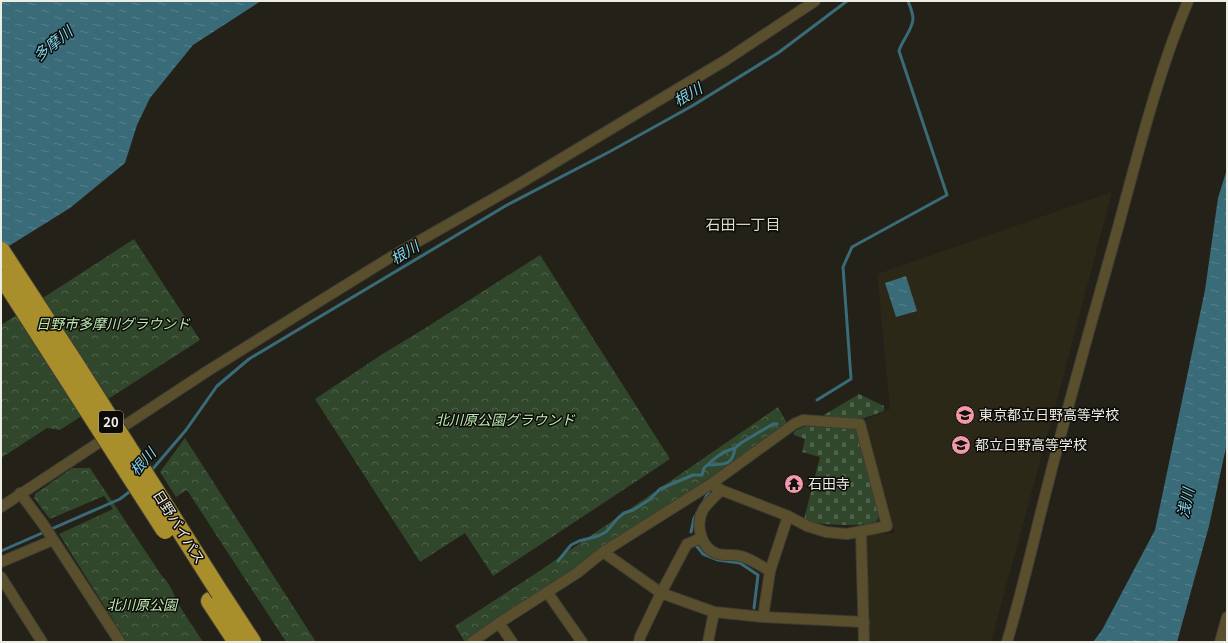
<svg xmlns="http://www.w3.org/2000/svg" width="1228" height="643" viewBox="0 0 1228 643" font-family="Georgia,'Noto Sans JP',serif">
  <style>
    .built { fill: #2b2818 }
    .cemetery { fill: url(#cemetery-stones) }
    .park { fill: url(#park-crowns) }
    .water { fill: url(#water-ripples) }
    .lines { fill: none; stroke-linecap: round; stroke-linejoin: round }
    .stream { stroke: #3a6b79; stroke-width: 3 }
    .street-casing { stroke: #3f3d35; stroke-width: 12 }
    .highway-casing { stroke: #3f3d35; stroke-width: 20 }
    .street { stroke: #5a4f2d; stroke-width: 10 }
    .highway { stroke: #a98e2c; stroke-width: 18 }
    .highway-bridge-casing { stroke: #3f3d35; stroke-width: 20; stroke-linecap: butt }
    .highway-bridge { stroke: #a98e2c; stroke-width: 18 }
    .labels { text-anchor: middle; stroke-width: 3; stroke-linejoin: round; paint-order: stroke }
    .shield { fill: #0c0b07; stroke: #aaa8a2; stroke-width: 1 }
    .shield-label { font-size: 13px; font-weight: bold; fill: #edece5 }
    .park-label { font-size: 14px; font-style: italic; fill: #beeab3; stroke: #0c0b07 }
    .poi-label { font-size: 14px; fill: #edece5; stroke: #0c0b07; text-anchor: start }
    .street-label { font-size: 14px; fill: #edece5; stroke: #0c0b07 }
    .water-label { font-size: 15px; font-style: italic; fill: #80d4eb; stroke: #0c0b07 }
    .neighbourhood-label { font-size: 15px; fill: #dedccf; stroke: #0c0b07 }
  </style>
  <defs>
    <pattern id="cemetery-stones" width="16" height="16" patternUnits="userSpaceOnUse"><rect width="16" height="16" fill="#31472b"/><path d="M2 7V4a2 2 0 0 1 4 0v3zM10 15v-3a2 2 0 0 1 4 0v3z" fill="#4f624a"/></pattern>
    <pattern id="park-crowns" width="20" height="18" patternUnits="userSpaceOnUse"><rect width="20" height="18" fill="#31472b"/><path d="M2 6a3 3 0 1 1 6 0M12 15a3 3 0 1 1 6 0" fill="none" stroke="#4f624a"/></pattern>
    <pattern id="water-ripples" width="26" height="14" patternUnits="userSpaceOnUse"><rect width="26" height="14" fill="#3a6b79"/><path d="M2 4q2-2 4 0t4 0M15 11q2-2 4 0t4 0" fill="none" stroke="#57808c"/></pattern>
  </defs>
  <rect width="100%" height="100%" fill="#232118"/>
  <!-- built -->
  <polygon class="built" points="1112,192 1060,389 991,642 884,642 867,639 864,535 895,533 863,421 890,409 877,274"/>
  <!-- cemetery -->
  <g class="cemetery">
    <polygon points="859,394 884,406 884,411 859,420 825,418 824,415"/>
    <path d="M805,426L854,429L858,431L881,512L877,521C862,528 830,524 812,523L807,522L804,519L820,457L802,452L805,439L794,435V432Z"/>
  </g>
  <!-- park -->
  <g class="park">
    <polygon points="134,239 200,340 60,430 47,428 1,458 1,325"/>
    <polygon points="540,255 670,459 493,576 465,533 420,562 315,399 381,355 427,327"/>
    <polygon points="778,407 788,425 465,642 455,626 538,572"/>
    <polygon points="185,438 316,642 286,642 187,490 176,497 160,472"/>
    <path d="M72,468H90L162,576C172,586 172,592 178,603C185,616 195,629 203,642H127L59,534L113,509L104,496L50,519L34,498L35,494Z"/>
  </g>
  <!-- water -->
  <g class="water">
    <polygon points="1,1 261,1 193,45 150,98 137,125 125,163 70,208 1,251"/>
    <polygon points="1227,169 1227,443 1209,526 1177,642 1093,642 1102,630 1155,530 1205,290 1218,198"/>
    <polygon points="906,276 917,311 896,317 885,283"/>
  </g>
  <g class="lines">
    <!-- stream -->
    <g class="stream">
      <path d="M817,400L851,379L843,267L852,247L947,195L899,51C902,40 912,31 913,19C913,13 910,6 908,1"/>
      <path d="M708,465C724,464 732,467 735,448"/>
      <polyline points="151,471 186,430 217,386 249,359 507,205 609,152 692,106 778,53 847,1"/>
      <polyline points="703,503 710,489"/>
      <polyline points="691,532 694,518 697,513"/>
      <polyline points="695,544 703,554 718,560 740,563 758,575 754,608"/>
      <polyline points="1,551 120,499 133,489"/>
      <polyline points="558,561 571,545 579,541 598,536 606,532 618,518 624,513 633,510 649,500 660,489 693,475 702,475 704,468 714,459 724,452 735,448 741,443 773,424 777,424"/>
    </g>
    <defs>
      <g id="street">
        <path d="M721,490C716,496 706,504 703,510C695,525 701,549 718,554C725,556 733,554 740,556C750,558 761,566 770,571"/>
        <polyline points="20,493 43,524 120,642"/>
        <polyline points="1,507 206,372 307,309 391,257 519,184 726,60 815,1"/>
        <polyline points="861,532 864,642"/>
        <polyline points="603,552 661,593 714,612 763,617 864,622"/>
        <polyline points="1,562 53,540"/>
        <polyline points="1,577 42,642"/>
        <polyline points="547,592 582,642"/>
        <polyline points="763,617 770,571 788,516"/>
        <polyline points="499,623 512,642"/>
        <polyline points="472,642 499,623 577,573 603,552 711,484 794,424 803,420 860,424 887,526 847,534 826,532 807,526 788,516 721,490 711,484"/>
        <polyline points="639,642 640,637 661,593 687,544 701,538"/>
        <polyline points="708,642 714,612"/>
        <path d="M1007,642C1023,588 1035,534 1049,480C1070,397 1094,314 1117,231C1138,154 1157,75 1188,1"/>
        <polyline points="1220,642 1227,617"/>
      </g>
      <g id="highway">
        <polyline points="220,593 252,642"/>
        <polyline points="210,601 237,642"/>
      </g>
    </defs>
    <!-- street casing -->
    <use href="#street" class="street-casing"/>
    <!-- highway casing -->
    <use href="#highway" class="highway-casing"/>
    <!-- street -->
    <use href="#street" class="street"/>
    <!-- highway -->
    <use href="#highway" class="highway"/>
    <defs>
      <g id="highway-bridge">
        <polyline points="1,251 75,364 220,593"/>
        <polyline points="4,279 165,530"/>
      </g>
    </defs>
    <!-- highway-bridge casing -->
    <use href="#highway-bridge" class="highway-bridge-casing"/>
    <!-- highway-bridge -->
    <use href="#highway-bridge" class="highway-bridge"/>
  </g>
  <!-- icons -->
  <defs>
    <symbol id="school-disc" viewBox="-11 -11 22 22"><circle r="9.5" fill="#f39aaa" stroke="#0c0b07"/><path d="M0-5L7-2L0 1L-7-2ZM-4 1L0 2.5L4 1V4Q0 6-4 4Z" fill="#111"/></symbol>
    <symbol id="temple-disc" viewBox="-11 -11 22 22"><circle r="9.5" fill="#f39aaa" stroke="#0c0b07"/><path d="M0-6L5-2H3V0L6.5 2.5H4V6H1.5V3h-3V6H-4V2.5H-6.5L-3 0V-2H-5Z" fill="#111"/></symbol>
  </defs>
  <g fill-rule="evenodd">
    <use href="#school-disc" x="954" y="404" width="22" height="22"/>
    <use href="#school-disc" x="950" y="434" width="22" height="22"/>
    <use href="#temple-disc" x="783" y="473" width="22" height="22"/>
  </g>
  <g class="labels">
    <!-- shield labels -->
    <rect class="shield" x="99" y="411" width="24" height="22" rx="3"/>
    <g class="shield-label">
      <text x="111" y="427">20</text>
    </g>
    <!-- park labels -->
    <g class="park-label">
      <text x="113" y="329">日野市多摩川グラウンド</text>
      <text x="505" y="425">北川原公園グラウンド</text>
      <text x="142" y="610">北川原公園</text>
    </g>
    <!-- poi labels -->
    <g class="poi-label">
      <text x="979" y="420">東京都立日野高等学校</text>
      <text x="975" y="450">都立日野高等学校</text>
      <text x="808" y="489">石田寺</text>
    </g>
    <!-- street labels -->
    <g class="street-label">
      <text transform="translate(179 527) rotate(58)" y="5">日野バイパス</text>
    </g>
    <!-- water labels -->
    <g class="water-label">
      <text transform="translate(53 44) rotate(-39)" y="5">多摩川</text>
      <text transform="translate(688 95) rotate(-30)" y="5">根川</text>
      <text transform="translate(405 253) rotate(-31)" y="5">根川</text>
      <text transform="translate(143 462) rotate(-48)" y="5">根川</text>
      <text transform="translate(1186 503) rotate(-79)" y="5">浅川</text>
    </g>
    <!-- neighbourhood labels -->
    <g class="neighbourhood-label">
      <text x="743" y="230">石田一丁目</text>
    </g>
  </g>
  <!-- border -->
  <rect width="1228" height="643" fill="none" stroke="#edece5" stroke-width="4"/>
</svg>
